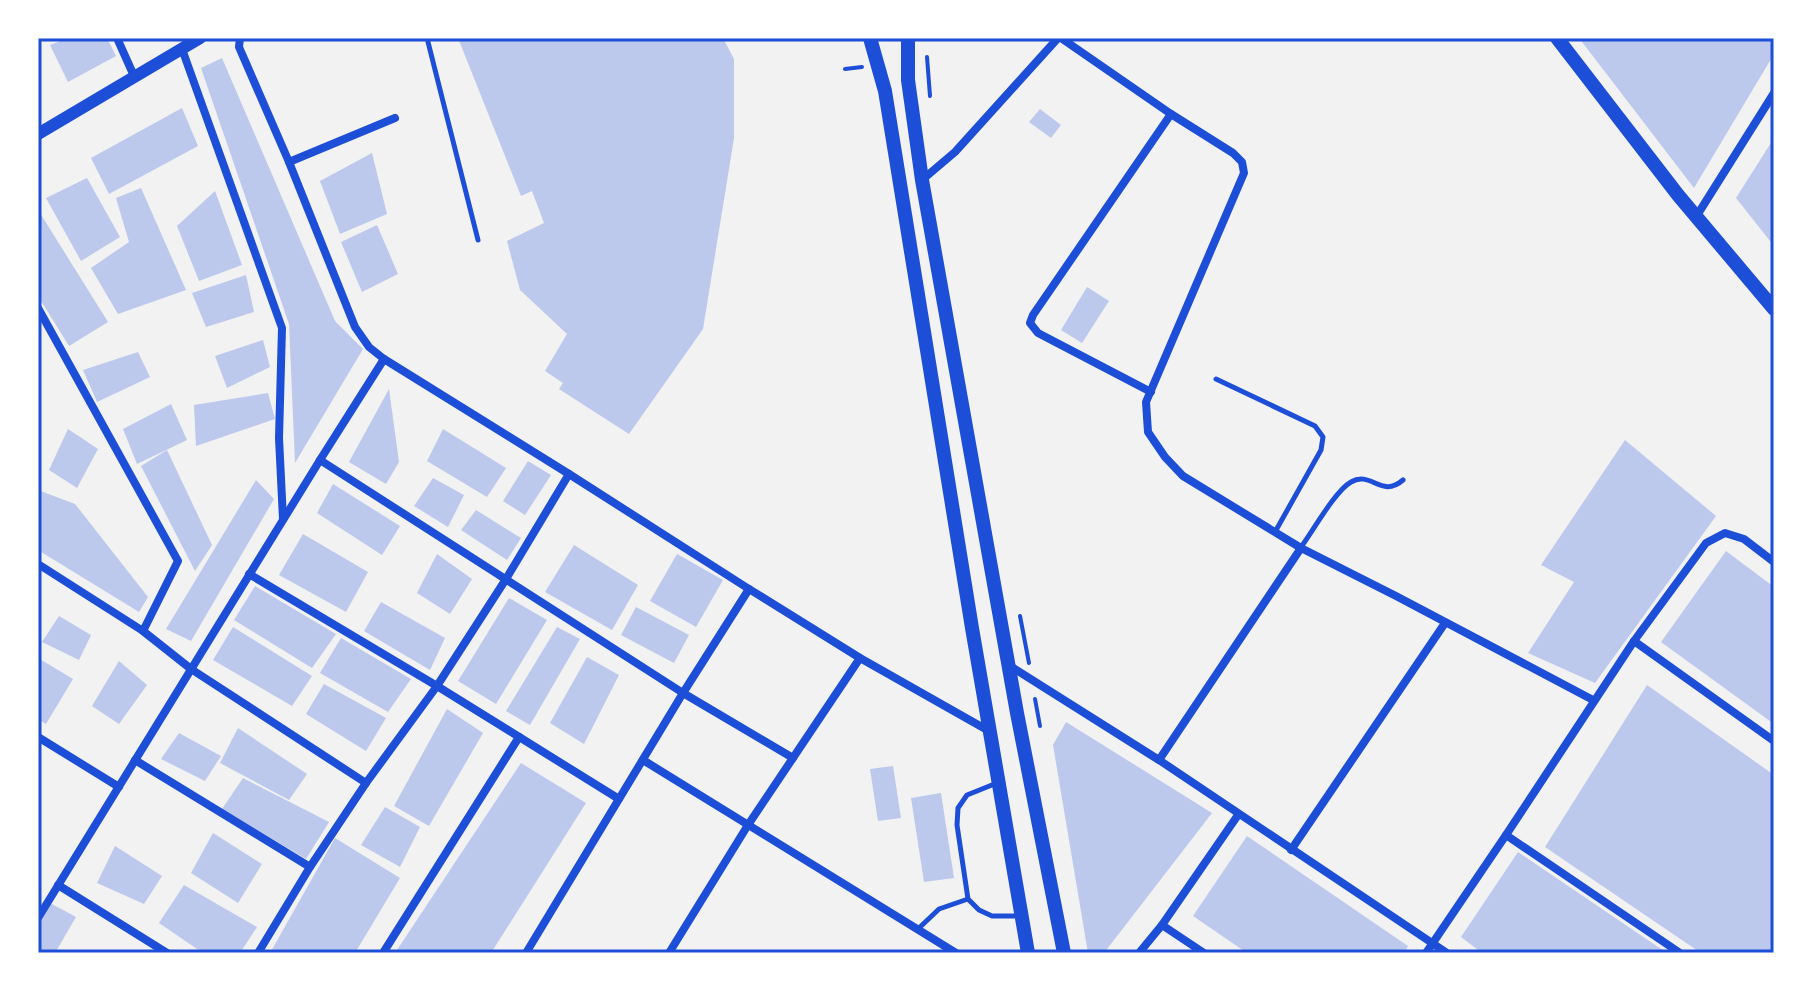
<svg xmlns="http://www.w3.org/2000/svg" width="1812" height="991" viewBox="0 0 1812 991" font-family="'Roboto Serif',serif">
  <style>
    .building { fill: #bdc9ec }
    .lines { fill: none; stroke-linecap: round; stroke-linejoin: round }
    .path { stroke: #1d4ed8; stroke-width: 4 }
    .service { stroke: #1d4ed8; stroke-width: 5 }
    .minor { stroke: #1d4ed8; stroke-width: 8 }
    .tertiary { stroke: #1d4ed8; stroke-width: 12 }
    .secondary { stroke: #1d4ed8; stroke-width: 14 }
    .neatline { fill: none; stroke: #1d4ed8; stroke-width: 3 }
  </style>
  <rect width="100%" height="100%" fill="#f2f2f2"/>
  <!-- building -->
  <g class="building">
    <polygon points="68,38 107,38 116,56 68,82 50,45"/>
    <polygon points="458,38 723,38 734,59 734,138 703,329 629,434 559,389 563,383 545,371 567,334 520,290 507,241 544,223 532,191 521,196"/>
    <polygon points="1579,38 1774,38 1774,54 1694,188"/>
    <polygon points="222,58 335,321 363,349 295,463 289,324 201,68"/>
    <polygon points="182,108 198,146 109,194 91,158"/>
    <polygon points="1040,109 1061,125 1051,138 1029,122"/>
    <polygon points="1774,138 1774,246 1736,198"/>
    <polygon points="372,153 387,214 340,234 320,181"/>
    <polygon points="87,178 120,237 81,261 46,198"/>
    <polygon points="141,188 186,290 118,314 91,268 129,242 116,198"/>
    <polygon points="215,191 242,265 199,281 177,226"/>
    <polygon points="40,213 108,322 69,346 38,296 38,214"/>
    <polygon points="377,225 398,274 362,292 341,242"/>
    <polygon points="246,275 254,312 206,327 192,293"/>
    <polygon points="1087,287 1109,301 1082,343 1061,330"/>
    <polygon points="263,340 270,367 227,388 215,356"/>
    <polygon points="138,352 150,377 97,402 83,370"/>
    <polygon points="389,389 399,462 386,484 349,462"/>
    <polygon points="268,393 275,419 196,446 194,405"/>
    <polygon points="171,404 187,440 137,464 123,429"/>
    <polygon points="68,429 98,449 77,488 49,470"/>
    <polygon points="443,429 506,468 487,497 427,461"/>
    <polygon points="1625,440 1716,516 1595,683 1528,653 1574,582 1541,565"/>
    <polygon points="167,450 212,545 195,571 141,466"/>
    <polygon points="528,461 551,475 525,515 503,501"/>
    <polygon points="433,478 464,495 448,527 414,506"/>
    <polygon points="256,480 274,499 191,641 166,629"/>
    <polygon points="333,484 400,526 382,555 317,513"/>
    <polygon points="38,490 75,504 148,597 139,612 38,550"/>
    <polygon points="476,510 521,538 507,560 461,530"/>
    <polygon points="303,534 368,572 346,612 279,575"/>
    <polygon points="574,545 638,585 612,630 545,592"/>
    <polygon points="1726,551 1774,587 1774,724 1661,642"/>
    <polygon points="437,554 472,579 450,614 417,593"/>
    <polygon points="677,554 723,580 696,627 650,601"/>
    <polygon points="255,586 336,634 312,668 234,620"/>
    <polygon points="509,598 547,620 496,704 458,681"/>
    <polygon points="381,602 445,638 430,670 364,631"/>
    <polygon points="636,607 689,635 674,663 621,635"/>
    <polygon points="59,616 91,635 79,660 42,642"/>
    <polygon points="233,627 312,676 292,706 213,660"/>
    <polygon points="557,627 580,639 530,725 506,711"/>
    <polygon points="341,638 411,679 388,712 320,673"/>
    <polygon points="587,657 619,675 584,744 550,723"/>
    <polygon points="38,658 73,679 46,724 38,719"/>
    <polygon points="119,661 147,685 119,724 92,706"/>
    <polygon points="324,684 386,718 366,751 306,714"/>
    <polygon points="1647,685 1774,775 1774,953 1701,953 1545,847"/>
    <polygon points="447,709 483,733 429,826 394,806"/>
    <polygon points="1066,722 1212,813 1104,953 1088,953 1053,745"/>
    <polygon points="238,728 307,774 289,800 220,763"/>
    <polygon points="179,733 221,756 205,781 161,759"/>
    <polygon points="521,763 586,803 491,953 395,953"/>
    <polygon points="893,766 901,818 878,821 870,769"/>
    <polygon points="243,778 329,822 306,859 222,809"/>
    <polygon points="941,793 954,878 924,882 911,798"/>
    <polygon points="385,807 420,827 400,867 361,845"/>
    <polygon points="213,833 262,864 238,903 191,873"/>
    <polygon points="1247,836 1408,946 1404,953 1247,953 1193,916"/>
    <polygon points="335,838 400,878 355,953 270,953"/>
    <polygon points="115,846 162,876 144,904 97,883"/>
    <polygon points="1518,852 1667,953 1482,953 1461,937"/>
    <polygon points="184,885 257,927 240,953 203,953 159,923"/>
    <polygon points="50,903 76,917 55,953 38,953 38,925"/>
  </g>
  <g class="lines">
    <!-- path -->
    <g class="path">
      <polyline points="927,57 930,96"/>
      <polyline points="845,69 862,67"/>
      <polyline points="1020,616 1029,663"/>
      <polyline points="1035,699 1040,726"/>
    </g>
    <!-- service -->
    <g class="service">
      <polyline points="427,38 478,240"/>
      <polyline points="1216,379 1315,426 1323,437 1321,450 1275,532"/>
      <path d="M1301,547C1313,531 1335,491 1351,482C1371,470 1381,499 1403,480"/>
      <polyline points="997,783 967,795 958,808 957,825 968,899 979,910 992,916 1020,916"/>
      <polyline points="918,929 939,909 968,899"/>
    </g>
    <!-- minor -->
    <g class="minor">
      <polyline points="117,38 134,76"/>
      <polyline points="240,38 239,47 289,162 355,327 369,347 384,359 569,474 749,589 860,658 989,731"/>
      <polyline points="1061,38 1171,114 1233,153 1242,162 1244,173 1146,402 1148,432 1165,457 1183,476 1301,548 1396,596 1593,700"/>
      <polyline points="182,49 282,328 279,438 283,519"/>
      <polyline points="289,162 395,118"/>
      <polyline points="922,180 955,152 1058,38"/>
      <polyline points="1696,217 1774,93"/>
      <polyline points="38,308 178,561 143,631"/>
      <polyline points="1151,392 1038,333 1030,323 1033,315 1171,114"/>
      <polyline points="320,460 683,693 793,758"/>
      <polyline points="38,564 143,631 191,669 366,783"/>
      <polyline points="249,574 437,686 619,799"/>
      <polyline points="1634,641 1774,741"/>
      <polyline points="1010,666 1159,760 1447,953"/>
      <polyline points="38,737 119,787"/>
      <polyline points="135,760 310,867"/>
      <polyline points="643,760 956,953"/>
      <polyline points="1159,760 1301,548"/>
      <polyline points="1506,835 1680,953"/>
      <polyline points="1291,850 1445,623"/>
      <polyline points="58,885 167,953"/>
      <polyline points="38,918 320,460 384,359"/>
      <polyline points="1162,925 1204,953"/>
      <polyline points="258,953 310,867 366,783 437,686 506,579 569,474"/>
      <polyline points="383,953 519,737"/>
      <polyline points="526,953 683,693 749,589"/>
      <polyline points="669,953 748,825 860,658"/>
      <polyline points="1139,953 1162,925 1238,815"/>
      <polyline points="1426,953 1506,835 1634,641 1706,543 1725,533 1744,539 1774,562"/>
    </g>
    <!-- tertiary -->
    <polyline class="tertiary" points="38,134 200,38"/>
    <!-- secondary -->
    <g class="secondary">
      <polyline points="870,38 885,91 972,628 1028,953"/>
      <polyline points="908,38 908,80 922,180 1017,713 1064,953"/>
      <polyline points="1557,38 1678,195 1774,309"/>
    </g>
  </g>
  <!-- border -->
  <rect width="1812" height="991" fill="none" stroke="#ffffff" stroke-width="80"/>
  <rect x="40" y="40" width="1732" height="911" class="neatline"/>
</svg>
